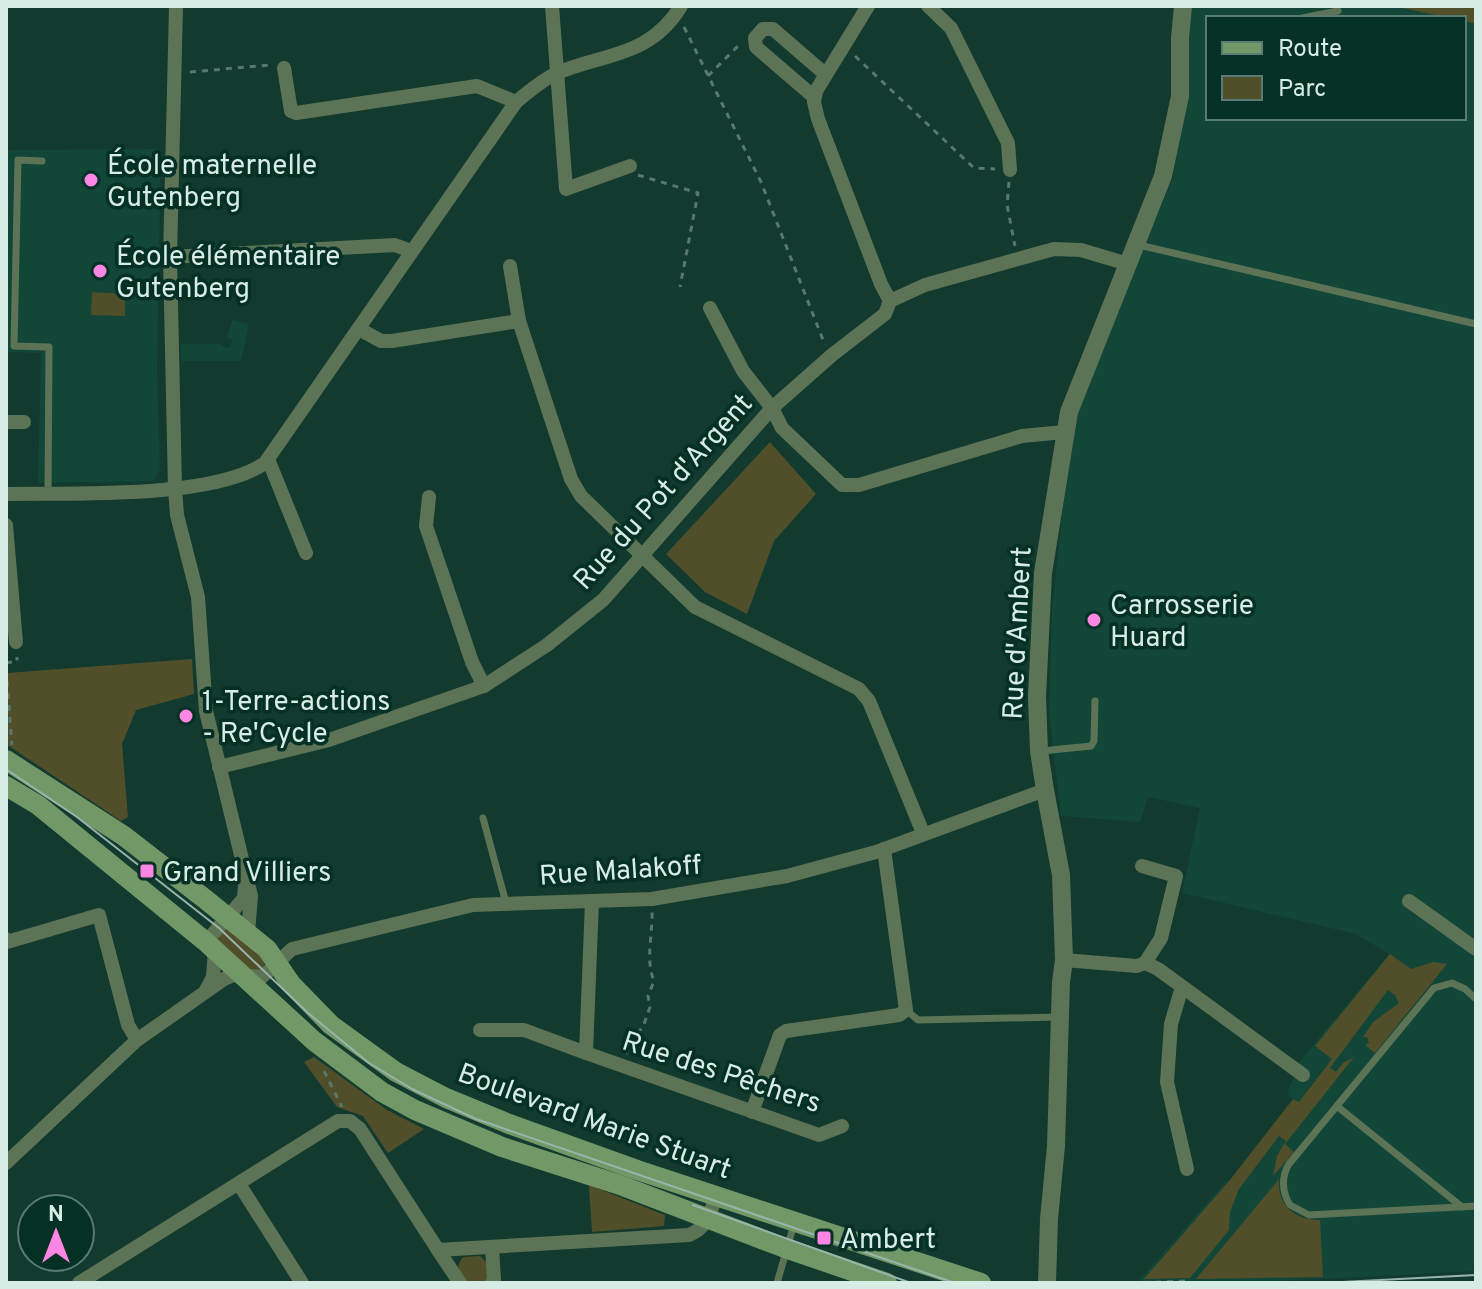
<svg xmlns="http://www.w3.org/2000/svg" width="1482" height="1289" viewBox="0 0 1482 1289" font-family="Overpass,sans-serif">
  <style>
    .built { fill: #124638 }
    .green { fill: #504f2a }
    .lines { fill: none; stroke-linecap: round; stroke-linejoin: round }
    .path { stroke: #56786e; stroke-width: 3; stroke-dasharray: 6 6; stroke-linecap: butt }
    .service { stroke: #5c7455; stroke-width: 7 }
    .minor { stroke: #5c7455; stroke-width: 14 }
    .tertiary { stroke: #5c7455; stroke-width: 18 }
    .secondary { stroke: #729867; stroke-width: 20 }
    .tram { stroke: #99b4ab; stroke-width: 2 }
    .poi-dot { fill: #fc86e3; stroke: #053025; stroke-width: 3 }
    .labels { text-anchor: middle; stroke-width: 7; stroke-linejoin: round; paint-order: stroke }
    .poi-label { font-size: 28px; fill: #d7ece4; stroke: #053025; text-anchor: start }
    .street-label { font-size: 28px; fill: #d7ece4; stroke: #053025 }
  </style>
  <rect width="100%" height="100%" fill="#123a2f"/>
  <!-- built -->
  <g class="built">
    <polygon points="1191,6 1393,6 1449,18 1208,18 1208,118 1464,118 1464,21 1476,24 1476,1271 1243,1283 1139,1283 1139,1280 1226,1181 1230,1181 1293,1100 1287,1094 1299,1062 1389,954 1356,934 1182,893 1200,808 1148,797 1140,822 1061,816 1049,712 1052,611 1070,437 1093,366 1173,178 1183,113"/>
    <polygon points="161,149 160,193 155,195 155,203 160,205 157,369 160,470 153,481 38,483 41,353 6,352 7,150"/>
    <polygon points="232,320 249,324 241,361 181,361 180,344 221,344 221,346 230,348 232,340 227,338"/>
  </g>
  <!-- green -->
  <g class="green">
    <polygon points="1393,6 1476,6 1476,24 1464,21 1464,18 1449,18"/>
    <polygon points="92,292 125,294 125,316 91,315"/>
    <polygon points="770,442 816,494 774,541 747,614 705,592 666,554"/>
    <polygon points="192,659 194,694 136,710 122,744 128,817 121,821 6,744 6,666 7,673"/>
    <path d="M230,927L266,959C264,967 261,970 254,974L218,940L220,934Z"/>
    <polygon points="1390,954 1411,969 1433,962 1447,964 1375,1053 1365,1045 1369,1043 1367,1037 1363,1037 1373,1022 1399,1003 1395,995 1388,990 1330,1068 1336,1072 1343,1063 1354,1057 1285,1144 1294,1152 1273,1176 1277,1156 1286,1141 1279,1136 1239,1189 1230,1212 1229,1230 1190,1278 1144,1279 1229,1181 1293,1099 1299,1102 1332,1059 1315,1046"/>
    <polygon points="314,1057 387,1110 424,1129 388,1153 363,1116 337,1107 304,1062"/>
    <path d="M1279,1179C1277,1205 1294,1220 1320,1220L1323,1277L1196,1279Z"/>
    <polygon points="589,1185 665,1215 664,1226 592,1232"/>
    <path d="M480,1256L488,1264L487,1280L483,1283L465,1281C459,1272 455,1267 463,1257Z"/>
  </g>
  <g class="lines">
    <!-- path -->
    <g class="path">
      <polyline points="684,27 761,182 825,345"/>
      <polyline points="855,56 974,168 995,169"/>
      <polyline points="190,72 270,65"/>
      <polyline points="708,76 742,42"/>
      <polyline points="638,175 698,193 680,287"/>
      <polyline points="1009,182 1007,205 1015,246"/>
      <polyline points="148,199 157,200"/>
      <polyline points="6,663 17,661 17,657"/>
      <polyline points="6,669 12,745"/>
      <path d="M626,1054L631,1040L643,1027L650,1007L648,996L654,981C645,959 653,934 652,911"/>
      <polyline points="324,1071 342,1107"/>
      <polyline points="1131,1283 1188,1281"/>
    </g>
    <!-- service -->
    <g class="service">
      <polyline points="1302,18 1338,11"/>
      <polyline points="42,161 18,160 14,346 49,347 48,493"/>
      <polyline points="1139,245 1476,324"/>
      <polyline points="1042,751 1091,746 1094,741 1095,701"/>
      <polyline points="483,818 506,903"/>
      <path d="M1476,999L1465,989L1452,983L1434,988L1289,1164C1281,1177 1282,1192 1290,1205L1309,1215L1476,1206"/>
      <polyline points="906,1010 918,1020 1059,1017"/>
      <polyline points="1338,1107 1462,1207"/>
      <polyline points="777,1283 794,1224"/>
    </g>
    <!-- minor -->
    <g class="minor">
      <polyline points="176,6 170,257 175,489 177,515 198,597 206,711 251,896 248,933"/>
      <polyline points="552,6 566,189 630,166"/>
      <polyline points="868,6 816,91 814,102 818,119 881,284 890,301"/>
      <polyline points="928,6 951,28 1008,143 1010,170"/>
      <polyline points="284,68 291,111 296,113 477,86 516,102"/>
      <polyline points="814,97 756,47 755,38 763,29 773,29 825,74"/>
      <polyline points="170,257 395,245 411,251"/>
      <polyline points="510,266 519,321"/>
      <polyline points="710,308 743,371 772,408 782,428 842,485 859,485 1022,436 1064,432"/>
      <polyline points="359,329 381,341 392,341 519,321 571,479 581,496 695,607 859,689 869,701 923,833"/>
      <polyline points="6,422 24,422"/>
      <polyline points="268,459 306,553"/>
      <path d="M6,494C71,493 213,499 265,463L516,102C528,92 542,80 557,73C605,53 650,57 681,6"/>
      <polyline points="429,497 426,526 472,662 484,686"/>
      <polyline points="6,525 16,642"/>
      <polyline points="219,767 329,740 484,686 547,645 603,600 772,408 832,355 885,314 890,301 925,285 1054,249 1081,250 1128,264"/>
      <polyline points="1142,866 1176,876 1161,938 1145,963"/>
      <polyline points="592,901 586,1053 819,1135 842,1126"/>
      <polyline points="1409,901 1476,949"/>
      <polyline points="6,939 7,942 99,915 128,1025 137,1040"/>
      <polyline points="206,942 244,898 245,885"/>
      <polyline points="1064,960 1137,966 1145,963 1158,969 1303,1075"/>
      <polyline points="1182,987 1171,1024 1167,1082 1187,1169"/>
      <polyline points="206,990 213,977 215,950"/>
      <polyline points="480,1030 524,1030 586,1053"/>
      <polyline points="752,1112 780,1035 786,1031 899,1015 906,1010 884,849"/>
      <polyline points="6,1163 137,1040 224,979 233,975 262,977 292,949 473,905 652,899 787,876 876,852 1045,790"/>
      <polyline points="239,1184 302,1283"/>
      <polyline points="492,1247 494,1280 492,1283"/>
      <polyline points="438,1250 460,1283"/>
      <path d="M79,1283L338,1121H350L360,1129L438,1250L689,1235C708,1227 710,1213 717,1194"/>
    </g>
    <!-- tertiary -->
    <polyline class="tertiary" points="1047,1283 1049,1219 1056,1146 1061,982 1064,960 1061,875 1045,790 1039,751 1037,697 1043,573 1069,412 1163,176 1180,96 1180,38 1183,6"/>
    <!-- secondary -->
    <g class="secondary">
      <polyline points="6,760 124,836 205,899 267,949 291,984 331,1025 396,1072 446,1098 509,1124 637,1170 981,1283"/>
      <polyline points="6,786 38,805 206,942 314,1041 382,1092 415,1110 502,1147 620,1185 785,1248 887,1283"/>
    </g>
    <!-- tram -->
    <g class="tram">
      <polyline points="6,769 77,817 219,928 308,1013 369,1063 412,1089 476,1119 955,1283"/>
      <polyline points="693,1205 911,1283"/>
      <polyline points="1323,1283 1476,1275"/>
    </g>
  </g>
  <!-- markers -->
  <g class="poi-dot">
    <circle cx="91" cy="180" r="8"/>
    <circle cx="100" cy="271" r="8"/>
    <circle cx="1094" cy="620" r="8"/>
    <circle cx="186" cy="716" r="8"/>
    <rect x="139" y="863" width="16" height="16" rx="4"/>
    <rect x="816" y="1230" width="16" height="16" rx="4"/>
  </g>
  <g class="labels">
    <!-- poi labels -->
    <g class="poi-label">
      <text x="107" y="174">École maternelle<tspan x="107" dy="32">Gutenberg</tspan></text>
      <text x="116" y="265">École élémentaire<tspan x="116" dy="32">Gutenberg</tspan></text>
      <text x="1110" y="614">Carrosserie<tspan x="1110" dy="32">Huard</tspan></text>
      <text x="202" y="710">1-Terre-actions<tspan x="202" dy="32">- Re'Cycle</tspan></text>
      <text x="163" y="881">Grand Villiers</text>
      <text x="840" y="1248">Ambert</text>
    </g>
    <!-- street labels -->
    <g class="street-label">
      <text transform="translate(662 491) rotate(-48)" y="10">Rue du Pot d'Argent</text>
      <text transform="translate(1016 633) rotate(-87)" y="10">Rue d'Ambert</text>
      <text transform="translate(620 869) rotate(-4)" y="10">Rue Malakoff</text>
      <text transform="translate(722 1071) rotate(18)" y="10">Rue des Pêchers</text>
      <text transform="translate(595 1120) rotate(20)" y="10">Boulevard Marie Stuart</text>
    </g>
  </g>
  <!-- border -->
  <rect width="1482" height="1289" fill="none" stroke="#d7ece4" stroke-width="16"/>
  <!-- legend -->
  <rect x="1206" y="16" width="260" height="104" fill="#053025" stroke="#597b71" stroke-width="2"/>
  <rect x="1222" y="42" width="40" height="12" fill="#729867" stroke="#597b71" stroke-width="2"/>
  <text x="1278" y="56" font-size="24" fill="#d7ece4">Route</text>
  <rect x="1222" y="76" width="40" height="24" fill="#504f2a" stroke="#597b71" stroke-width="2"/>
  <text x="1278" y="96" font-size="24" fill="#d7ece4">Parc</text>
  <!-- north arrow -->
  <g transform="translate(56 1233)"><circle r="38" fill="#053025" stroke="#597b71" stroke-width="2"/>
  <path d="M0-6L14 30L0 20L-14 30Z" fill="#fc86e3"/>
  <text y="-12" font-size="22" font-weight="bold" text-anchor="middle" fill="#d7ece4">N</text>
  </g>
</svg>
